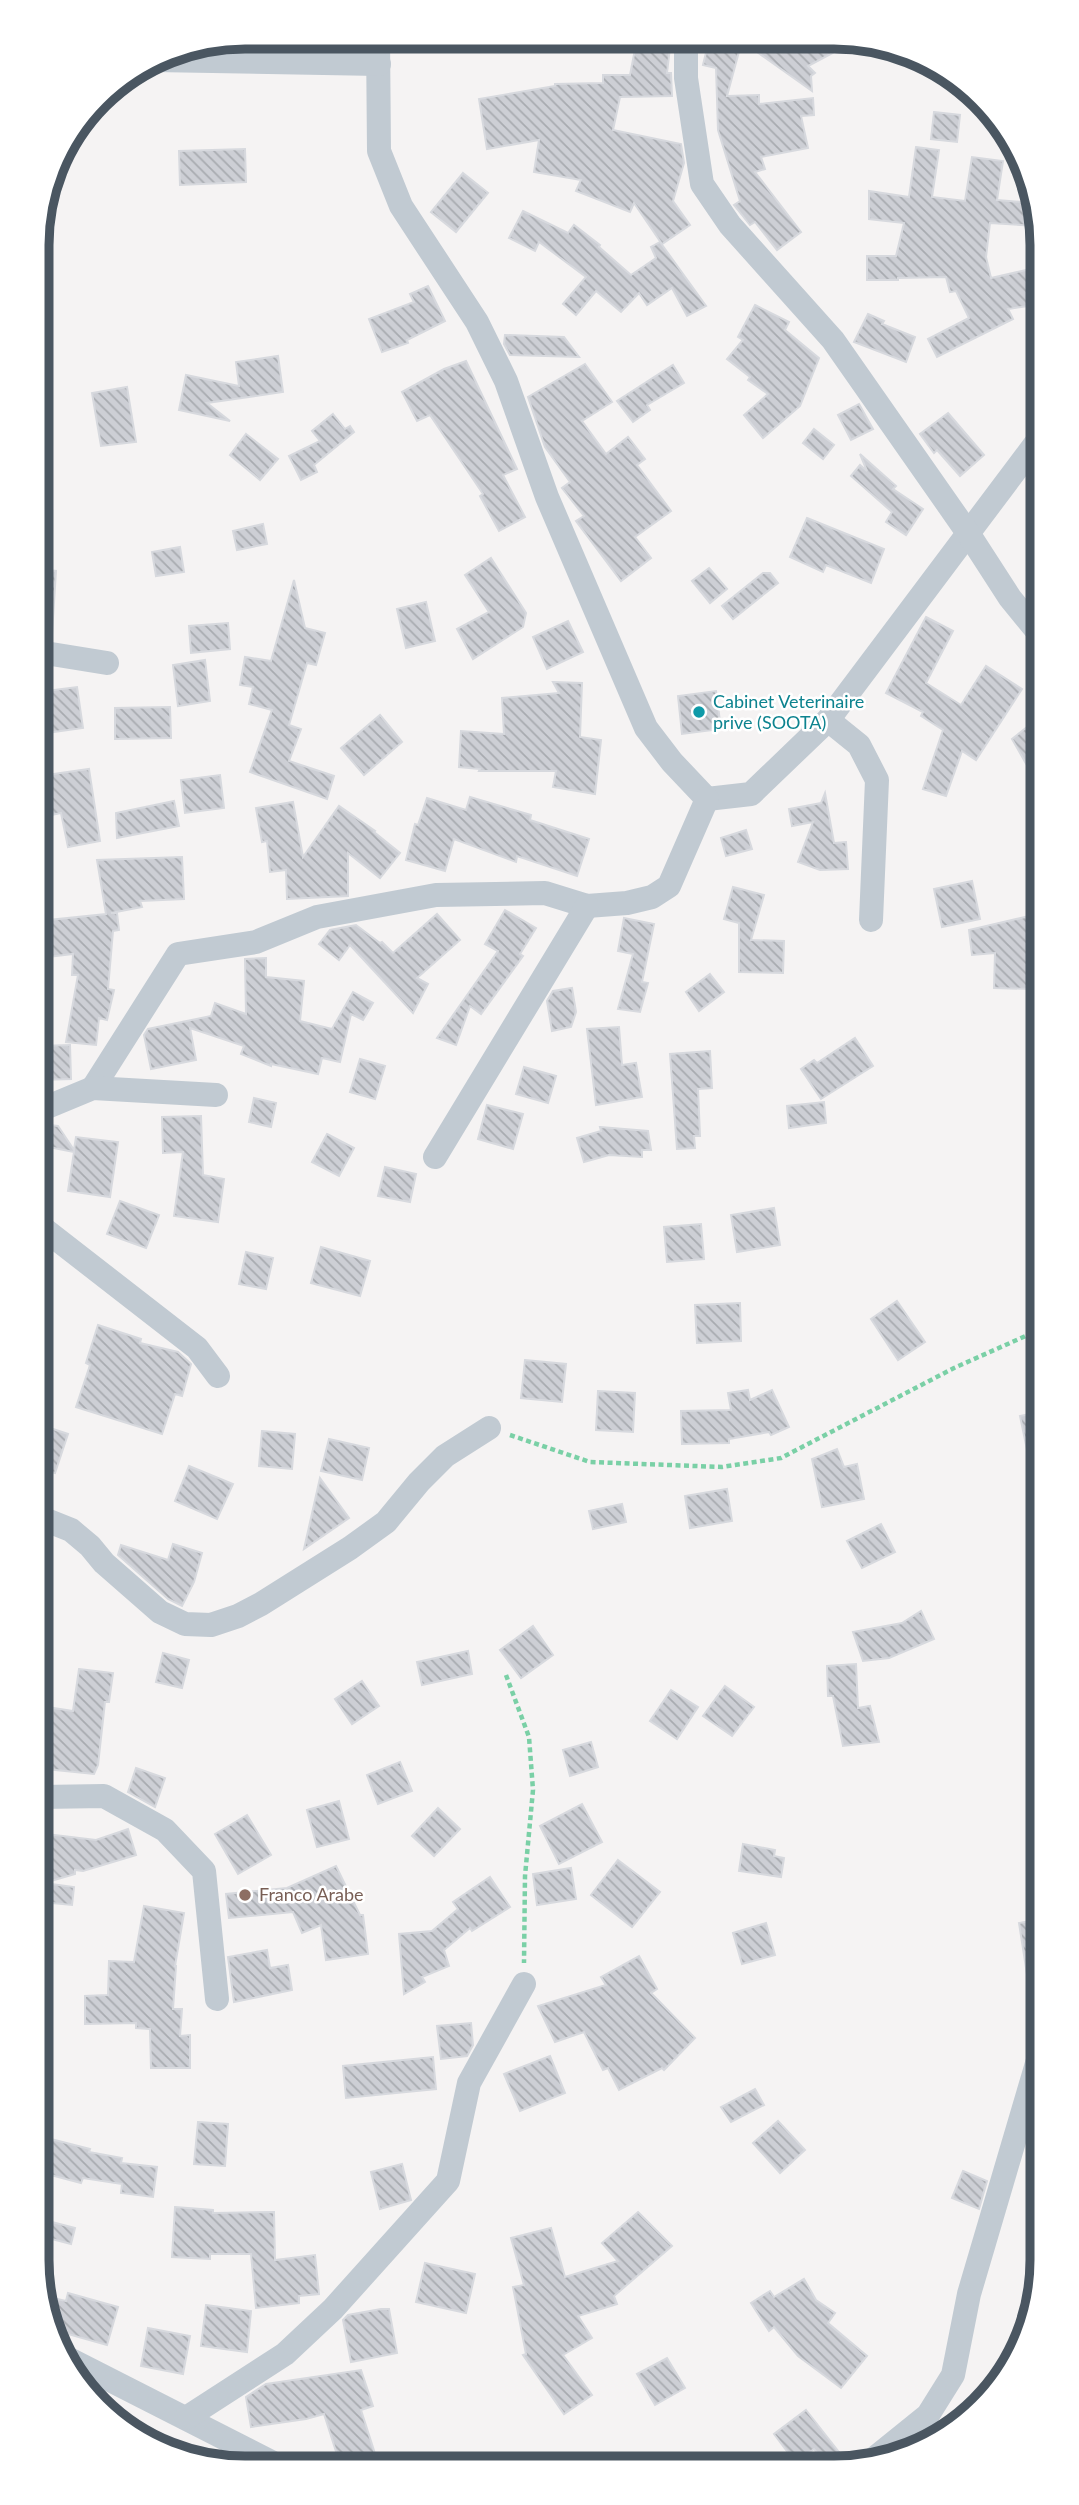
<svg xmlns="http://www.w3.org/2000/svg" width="1079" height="2505" viewBox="0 0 1079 2505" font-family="Lato,sans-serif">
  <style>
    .building { fill: url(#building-back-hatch); stroke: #d7d9de; stroke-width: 2 }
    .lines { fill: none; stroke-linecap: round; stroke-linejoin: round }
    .path { stroke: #7ad0a6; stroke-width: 4.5; stroke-dasharray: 5 3.5; stroke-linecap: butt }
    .minor { stroke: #c1cad2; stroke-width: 24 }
    .culture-dot { fill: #0f9aa8; stroke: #fff; stroke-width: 2.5 }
    .education-dot { fill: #8d6e63; stroke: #fff; stroke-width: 2.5 }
    .labels { text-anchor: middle; stroke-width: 5; stroke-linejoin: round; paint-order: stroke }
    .culture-label { font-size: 18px; fill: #0d838f; stroke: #fff; text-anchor: start }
    .education-label { font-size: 18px; fill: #785e54; stroke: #fff; text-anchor: start }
    .rim { fill: none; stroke: #4a5661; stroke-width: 9 }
  </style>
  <defs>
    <pattern id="building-back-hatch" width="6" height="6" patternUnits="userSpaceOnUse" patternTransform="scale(1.75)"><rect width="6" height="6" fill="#cdcfd5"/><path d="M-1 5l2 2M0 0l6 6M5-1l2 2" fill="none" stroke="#a8abb0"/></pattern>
  </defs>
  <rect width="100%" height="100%" fill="#f5f3f3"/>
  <!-- building -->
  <g class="building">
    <polygon points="637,39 671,39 667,73 671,73 672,96 620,97 613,130 681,144 684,163 673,201 690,225 662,244 634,203 630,212 576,191 581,180 534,172 539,140 487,149 479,99 555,86 555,84 603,83 603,75 630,75"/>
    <polygon points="709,40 740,48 727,96 759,95 759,104 813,98 814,115 801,116 808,148 761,157 765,169 755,172 801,232 777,250 755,222 750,225 734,205 740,201 718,130 716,68 703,65"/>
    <polygon points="765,40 769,40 855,41 808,66 815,73 811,76 812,91 757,52"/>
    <polygon points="934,112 960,115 957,142 931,139"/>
    <polygon points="916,147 939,150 932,197 965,201 972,157 1003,161 997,200 1035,203 1035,226 990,223 986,257 991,278 1035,268 1036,305 1008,309 1013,319 937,357 928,339 969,318 956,291 950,292 946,277 898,278 898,280 867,280 867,256 896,256 904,223 869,219 869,191 909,197"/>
    <polygon points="245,149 246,182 180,185 179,151"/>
    <polygon points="463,173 488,193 456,232 431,212"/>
    <polygon points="523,211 568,233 574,225 600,245 599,247 631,275 656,258 651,247 660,242 706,306 687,316 672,288 647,305 639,293 621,312 596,291 576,315 563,304 586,277 539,242 535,251 509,238"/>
    <polygon points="428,286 445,321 407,340 408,343 382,352 369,319 414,302 410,294"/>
    <polygon points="755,305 789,322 785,330 819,358 800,406 763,438 744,415 768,394 748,380 750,377 727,359 743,340 738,337"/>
    <polygon points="868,314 884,321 882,324 915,337 906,362 854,342"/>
    <polygon points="505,335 564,337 579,357 510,355 504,344"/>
    <polygon points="278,356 283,392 207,403 230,421 179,410 186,375 239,386 236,362"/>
    <polygon points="466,361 517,469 503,475 525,517 499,531 480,496 483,494 430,415 417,421 402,392 444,369"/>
    <polygon points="585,364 612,402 582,421 606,454 628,437 645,459 637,465 671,511 635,537 651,558 621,581 576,521 584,516 562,488 570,482 545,447 528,397"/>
    <polygon points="673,365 684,383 647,405 650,410 633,422 617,401"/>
    <polygon points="127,387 136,442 101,446 92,393"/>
    <polygon points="859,404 873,429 851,440 838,415"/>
    <polygon points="948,413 984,455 960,476 937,450 934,453 920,434"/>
    <polygon points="333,414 345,429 350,426 354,432 314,465 317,472 301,480 289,456 320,441 312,431"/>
    <polygon points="814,429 834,445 823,459 803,443"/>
    <polygon points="246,434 278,459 260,480 230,455"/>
    <polygon points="860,454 896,486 893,489 923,509 906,535 886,522 892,512 851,476 860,465 867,471"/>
    <polygon points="807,518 884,549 871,583 826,565 823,572 790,557"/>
    <polygon points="263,524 267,544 237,550 233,531"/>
    <polygon points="180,547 184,572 156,576 152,552"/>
    <polygon points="491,558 526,613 523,627 473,659 457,629 489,612 465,575"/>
    <polygon points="709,568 727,589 710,603 692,581"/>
    <polygon points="38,569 56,571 52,634 38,633"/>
    <polygon points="763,573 770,573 778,583 733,619 722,606"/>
    <polygon points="294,580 305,628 325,633 316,665 307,663 289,725 301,729 289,761 334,776 327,799 250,772 272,710 249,704 253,687 240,685 245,657 271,661"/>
    <polygon points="426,602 435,641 406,648 397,609"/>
    <polygon points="926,617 953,631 926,683 961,705 986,666 1022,689 976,760 962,751 946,796 923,789 943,730 921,716 923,712 886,693"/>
    <polygon points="568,621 583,652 547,669 533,637"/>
    <polygon points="228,623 230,649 191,653 189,626"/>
    <polygon points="205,660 210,701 178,706 173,665"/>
    <polygon points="553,682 582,683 580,737 601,740 595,794 553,787 556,771 479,771 480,769 459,767 461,731 504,734 502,698 559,693"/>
    <polygon points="77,687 83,728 39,734 39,692"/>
    <polygon points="716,691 721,729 682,734 678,696"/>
    <polygon points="170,707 171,738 115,739 115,708"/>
    <polygon points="380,715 402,742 364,775 341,748"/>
    <polygon points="1037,719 1037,783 1012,739"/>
    <polygon points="89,769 100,841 68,847 61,813 51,815 46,775"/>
    <polygon points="220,775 224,808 185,813 181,780"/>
    <polygon points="825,793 834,843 846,842 848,869 820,870 798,862 813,822 792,826 789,809 821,803"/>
    <polygon points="470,797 531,815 530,820 589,839 577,876 517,856 516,862 454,839 445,871 406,860 415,824 418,825 427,798 466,810"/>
    <polygon points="174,801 179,826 117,838 116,813"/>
    <polygon points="293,802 303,857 339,806 375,831 374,832 400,853 380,878 348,853 348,896 287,899 286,870 270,872 267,841 262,842 256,808"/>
    <polygon points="746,830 752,849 726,856 721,838"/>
    <polygon points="182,857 184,899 140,901 142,907 111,913 117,913 119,930 113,931 108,989 114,990 107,1020 99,1018 96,1045 66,1042 78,975 72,975 73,954 40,958 39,921 106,914 97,860"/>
    <polygon points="972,881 980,919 942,927 934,889"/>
    <polygon points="733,887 764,895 751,940 784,941 783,973 739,972 739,923 724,919"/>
    <polygon points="505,910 536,928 520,954 523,956 481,1014 470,1006 456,1045 437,1038 498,951 485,944"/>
    <polygon points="437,914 460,940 417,978 428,984 413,1013 350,945 339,960 319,944 330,930 356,925 380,943 382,942 393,953"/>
    <polygon points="1038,914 1038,932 1034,933 1032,989 994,988 995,953 972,955 969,930"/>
    <polygon points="624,918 654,924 642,982 648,983 640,1012 618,1009 633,954 618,951"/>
    <polygon points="266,958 266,977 304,981 300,1021 332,1029 353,992 373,1003 363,1020 351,1014 340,1062 322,1058 318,1074 271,1064 271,1066 241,1054 244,1046 190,1028 196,1060 151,1069 144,1035 148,1029 211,1016 215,1003 246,1014 245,959"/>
    <polygon points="710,974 724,992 699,1011 686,992"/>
    <polygon points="572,988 576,1012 571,1027 552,1031 547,1001 553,991"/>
    <polygon points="619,1027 622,1065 636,1063 642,1097 596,1105 587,1029"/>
    <polygon points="855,1038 873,1066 821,1099 801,1069 814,1060 817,1063"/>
    <polygon points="70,1045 71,1079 40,1080 40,1046"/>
    <polygon points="710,1051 712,1088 698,1089 700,1136 694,1136 695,1148 677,1149 670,1054"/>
    <polygon points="360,1059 385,1066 375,1099 350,1092"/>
    <polygon points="524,1067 556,1076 548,1103 516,1094"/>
    <polygon points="254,1098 276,1103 271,1127 249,1122"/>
    <polygon points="824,1102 826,1123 789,1128 787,1106"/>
    <polygon points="487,1105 523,1114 513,1149 478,1139"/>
    <polygon points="201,1116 203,1175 224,1179 218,1222 174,1216 183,1152 163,1153 162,1117"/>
    <polygon points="49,1125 58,1126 74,1150 76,1137 118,1142 110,1197 68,1191 74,1152 44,1146 40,1139 42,1130"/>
    <polygon points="600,1127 648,1131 651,1150 642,1150 642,1157 609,1155 584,1162 577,1138 601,1131"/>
    <polygon points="327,1134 354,1148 339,1176 312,1162"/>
    <polygon points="385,1167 416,1174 410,1202 378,1196"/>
    <polygon points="120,1201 159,1215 146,1248 107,1234"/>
    <polygon points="774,1208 780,1245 737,1252 731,1215"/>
    <polygon points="701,1224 704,1259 667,1262 664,1227"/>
    <polygon points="321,1247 370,1261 360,1296 311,1283"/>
    <polygon points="246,1252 273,1258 266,1289 239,1284"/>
    <polygon points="897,1301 925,1342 898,1360 871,1319"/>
    <polygon points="740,1303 741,1341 697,1343 695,1305"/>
    <polygon points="98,1325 141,1339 140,1343 178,1352 191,1364 182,1396 175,1394 162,1434 76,1407 90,1365 86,1363"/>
    <polygon points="525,1360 566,1364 562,1402 521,1398"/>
    <polygon points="748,1390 750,1400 772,1390 789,1427 771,1435 769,1432 729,1439 729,1443 682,1444 681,1411 731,1410 728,1393"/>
    <polygon points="598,1391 635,1393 633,1432 596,1430"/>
    <polygon points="1039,1412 1039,1468 1031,1469 1020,1416"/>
    <polygon points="41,1425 68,1434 55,1473 41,1469"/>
    <polygon points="262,1431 295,1434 292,1469 259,1466"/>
    <polygon points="329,1439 369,1448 362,1480 321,1471"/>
    <polygon points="837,1449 844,1467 857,1464 864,1499 822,1507 812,1459"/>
    <polygon points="189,1466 233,1484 217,1519 175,1501"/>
    <polygon points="320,1478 349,1518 304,1549"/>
    <polygon points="727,1489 732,1521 690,1528 685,1496"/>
    <polygon points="622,1504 626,1522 593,1529 589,1511"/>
    <polygon points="881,1524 895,1552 862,1568 847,1541"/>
    <polygon points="173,1544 202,1553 194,1582 182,1606 168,1599 118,1555 121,1545 168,1560"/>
    <polygon points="921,1611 934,1639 889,1658 863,1661 853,1632 902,1623"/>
    <polygon points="533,1626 553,1655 521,1678 500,1650"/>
    <polygon points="468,1651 472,1674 422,1685 417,1662"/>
    <polygon points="163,1653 189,1660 182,1688 156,1682"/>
    <polygon points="856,1664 858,1708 870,1706 879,1742 843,1746 833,1696 828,1696 827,1666"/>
    <polygon points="79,1669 113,1673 109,1702 105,1702 98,1765 94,1774 46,1769 53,1708 73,1711"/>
    <polygon points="362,1681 379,1706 352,1724 335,1699"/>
    <polygon points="725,1686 754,1707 732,1736 703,1716"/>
    <polygon points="671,1690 698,1707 677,1739 650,1721"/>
    <polygon points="591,1742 598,1767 570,1776 563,1750"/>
    <polygon points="400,1762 412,1791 378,1804 367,1775"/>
    <polygon points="136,1768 165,1778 155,1807 128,1792"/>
    <polygon points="339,1801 349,1839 317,1847 307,1810"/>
    <polygon points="582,1804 602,1842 559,1864 540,1826"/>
    <polygon points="438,1808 460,1829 434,1856 412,1836"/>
    <polygon points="247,1815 271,1855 238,1874 215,1834"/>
    <polygon points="128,1829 136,1855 83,1871 75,1870 75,1874 44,1883 74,1887 72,1905 42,1902 42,1876 47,1834 96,1840"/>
    <polygon points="743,1844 775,1850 774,1856 784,1858 781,1877 739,1871"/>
    <polygon points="618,1860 660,1892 632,1927 591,1895"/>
    <polygon points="336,1866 360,1915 363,1915 368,1954 326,1960 321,1925 302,1933 293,1912 229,1918 226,1894 287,1888"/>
    <polygon points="571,1868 576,1899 537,1905 533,1874"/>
    <polygon points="490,1877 510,1907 472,1931 470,1928 444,1950 449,1966 422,1977 425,1982 404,1994 399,1934 432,1931 458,1909 453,1902"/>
    <polygon points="144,1906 184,1913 175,1966 176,1966 173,2009 182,2009 180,2036 190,2035 190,2068 151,2068 150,2029 136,2028 136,2023 85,2024 85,1996 108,1995 109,1961 134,1962"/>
    <polygon points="1041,1919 1041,1999 1031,2000 1019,1923"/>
    <polygon points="766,1923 775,1955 742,1964 733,1933"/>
    <polygon points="267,1950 270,1968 288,1965 292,1990 234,2002 228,1957"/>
    <polygon points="639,1956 657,1989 651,1993 695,2038 664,2070 662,2068 619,2090 608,2068 603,2070 584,2032 555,2042 538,2006 606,1985 601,1977"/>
    <polygon points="471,2023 473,2045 467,2056 441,2059 437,2026"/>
    <polygon points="550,2056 565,2093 520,2111 504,2074"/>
    <polygon points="433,2057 436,2089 346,2098 343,2066"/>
    <polygon points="755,2089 764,2105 731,2122 721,2107"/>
    <polygon points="778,2121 805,2150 780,2173 753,2143"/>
    <polygon points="198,2122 228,2124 225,2166 194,2164"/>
    <polygon points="43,2137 90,2149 89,2152 122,2158 121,2163 157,2167 153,2197 121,2193 122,2184 83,2178 81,2183 43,2173"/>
    <polygon points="402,2164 411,2200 380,2209 371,2172"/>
    <polygon points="963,2171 987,2181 979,2209 952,2198"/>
    <polygon points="175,2207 213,2210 213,2213 274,2212 275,2260 315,2255 319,2294 299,2296 299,2303 256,2308 251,2254 210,2254 210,2259 172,2257"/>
    <polygon points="638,2212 672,2246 614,2296 617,2304 578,2316 592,2338 563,2355 592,2395 564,2414 523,2355 526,2354 513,2287 524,2285 511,2238 551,2228 565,2277 618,2261 602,2243"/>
    <polygon points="48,2221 75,2228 71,2244 44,2237"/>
    <polygon points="425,2263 475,2274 466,2313 416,2302"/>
    <polygon points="804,2279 816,2300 835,2313 828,2323 867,2356 841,2388 798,2356 774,2327 769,2331 751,2303 770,2291 774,2297"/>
    <polygon points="68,2293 118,2307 107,2345 50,2329 44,2313 44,2296 66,2301"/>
    <polygon points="206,2305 251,2311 247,2352 201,2346"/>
    <polygon points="381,2309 389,2309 397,2353 351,2362 343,2320 348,2315"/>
    <polygon points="148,2328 190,2336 183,2374 141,2366"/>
    <polygon points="667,2358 685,2388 655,2405 637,2374"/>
    <polygon points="361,2370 373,2406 361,2410 377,2460 366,2464 340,2464 324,2414 306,2419 251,2427 246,2397 266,2384"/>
    <polygon points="806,2410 846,2461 825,2462 814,2449 795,2462 774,2434"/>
  </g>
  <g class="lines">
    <!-- path -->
    <g class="path">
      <polyline points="510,1435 590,1462 722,1467 781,1458 954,1368 1039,1330"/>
      <polyline points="506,1675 529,1737 533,1790 525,1876 524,1963"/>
      <polyline points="1032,1684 1040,1761"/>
    </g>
    <!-- minor -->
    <g class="minor">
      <polyline points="378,38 379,151 401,206 477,322 506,381 547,497 646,728 672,762 707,799 751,794 828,720 1036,443"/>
      <polyline points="686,40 686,78 702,184 730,225 833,340 968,533 1010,598 1037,631"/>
      <polyline points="154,60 379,64"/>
      <polyline points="39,652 107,663"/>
      <polyline points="828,720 859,745 877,780 871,920"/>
      <polyline points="93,1088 178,954 256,942 317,917 436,895 545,893 587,906 627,903 652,897 669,886 707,799"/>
      <polyline points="40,1110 93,1088 216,1095"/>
      <polyline points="435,1157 587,906"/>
      <polyline points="40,1226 197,1348 218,1376"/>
      <polyline points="41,1518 71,1530 90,1546 104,1563 160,1612 185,1624 211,1625 238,1616 261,1604 350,1548 386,1522 419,1482 445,1456 489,1428"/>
      <polyline points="42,1797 104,1796 165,1830 204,1871 217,1999"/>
      <polyline points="61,2355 275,2464"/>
      <polyline points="186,2418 285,2354 333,2309 448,2181 469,2083 524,1984"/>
      <polyline points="871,2461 928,2415 953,2375 969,2294 1041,2050"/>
    </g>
  </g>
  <!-- markers -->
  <circle class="culture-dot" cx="699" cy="712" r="7"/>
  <circle class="education-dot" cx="245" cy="1895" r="7"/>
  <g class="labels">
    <!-- culture labels -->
    <g class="culture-label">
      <text x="713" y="708">Cabinet Veterinaire<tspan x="713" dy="21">prive (SOOTA)</tspan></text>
    </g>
    <!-- education labels -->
    <g class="education-label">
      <text x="259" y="1901">Franco Arabe</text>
    </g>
  </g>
  <!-- crop -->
  <path d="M0 0H1079V2505H0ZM245 49H834A196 196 0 0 1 1030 245V2260A196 196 0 0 1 834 2456H245A196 196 0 0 1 49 2260V245A196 196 0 0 1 245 49Z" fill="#fff" fill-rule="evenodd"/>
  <path class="rim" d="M245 49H834A196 196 0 0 1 1030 245V2260A196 196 0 0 1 834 2456H245A196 196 0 0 1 49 2260V245A196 196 0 0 1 245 49Z"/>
</svg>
